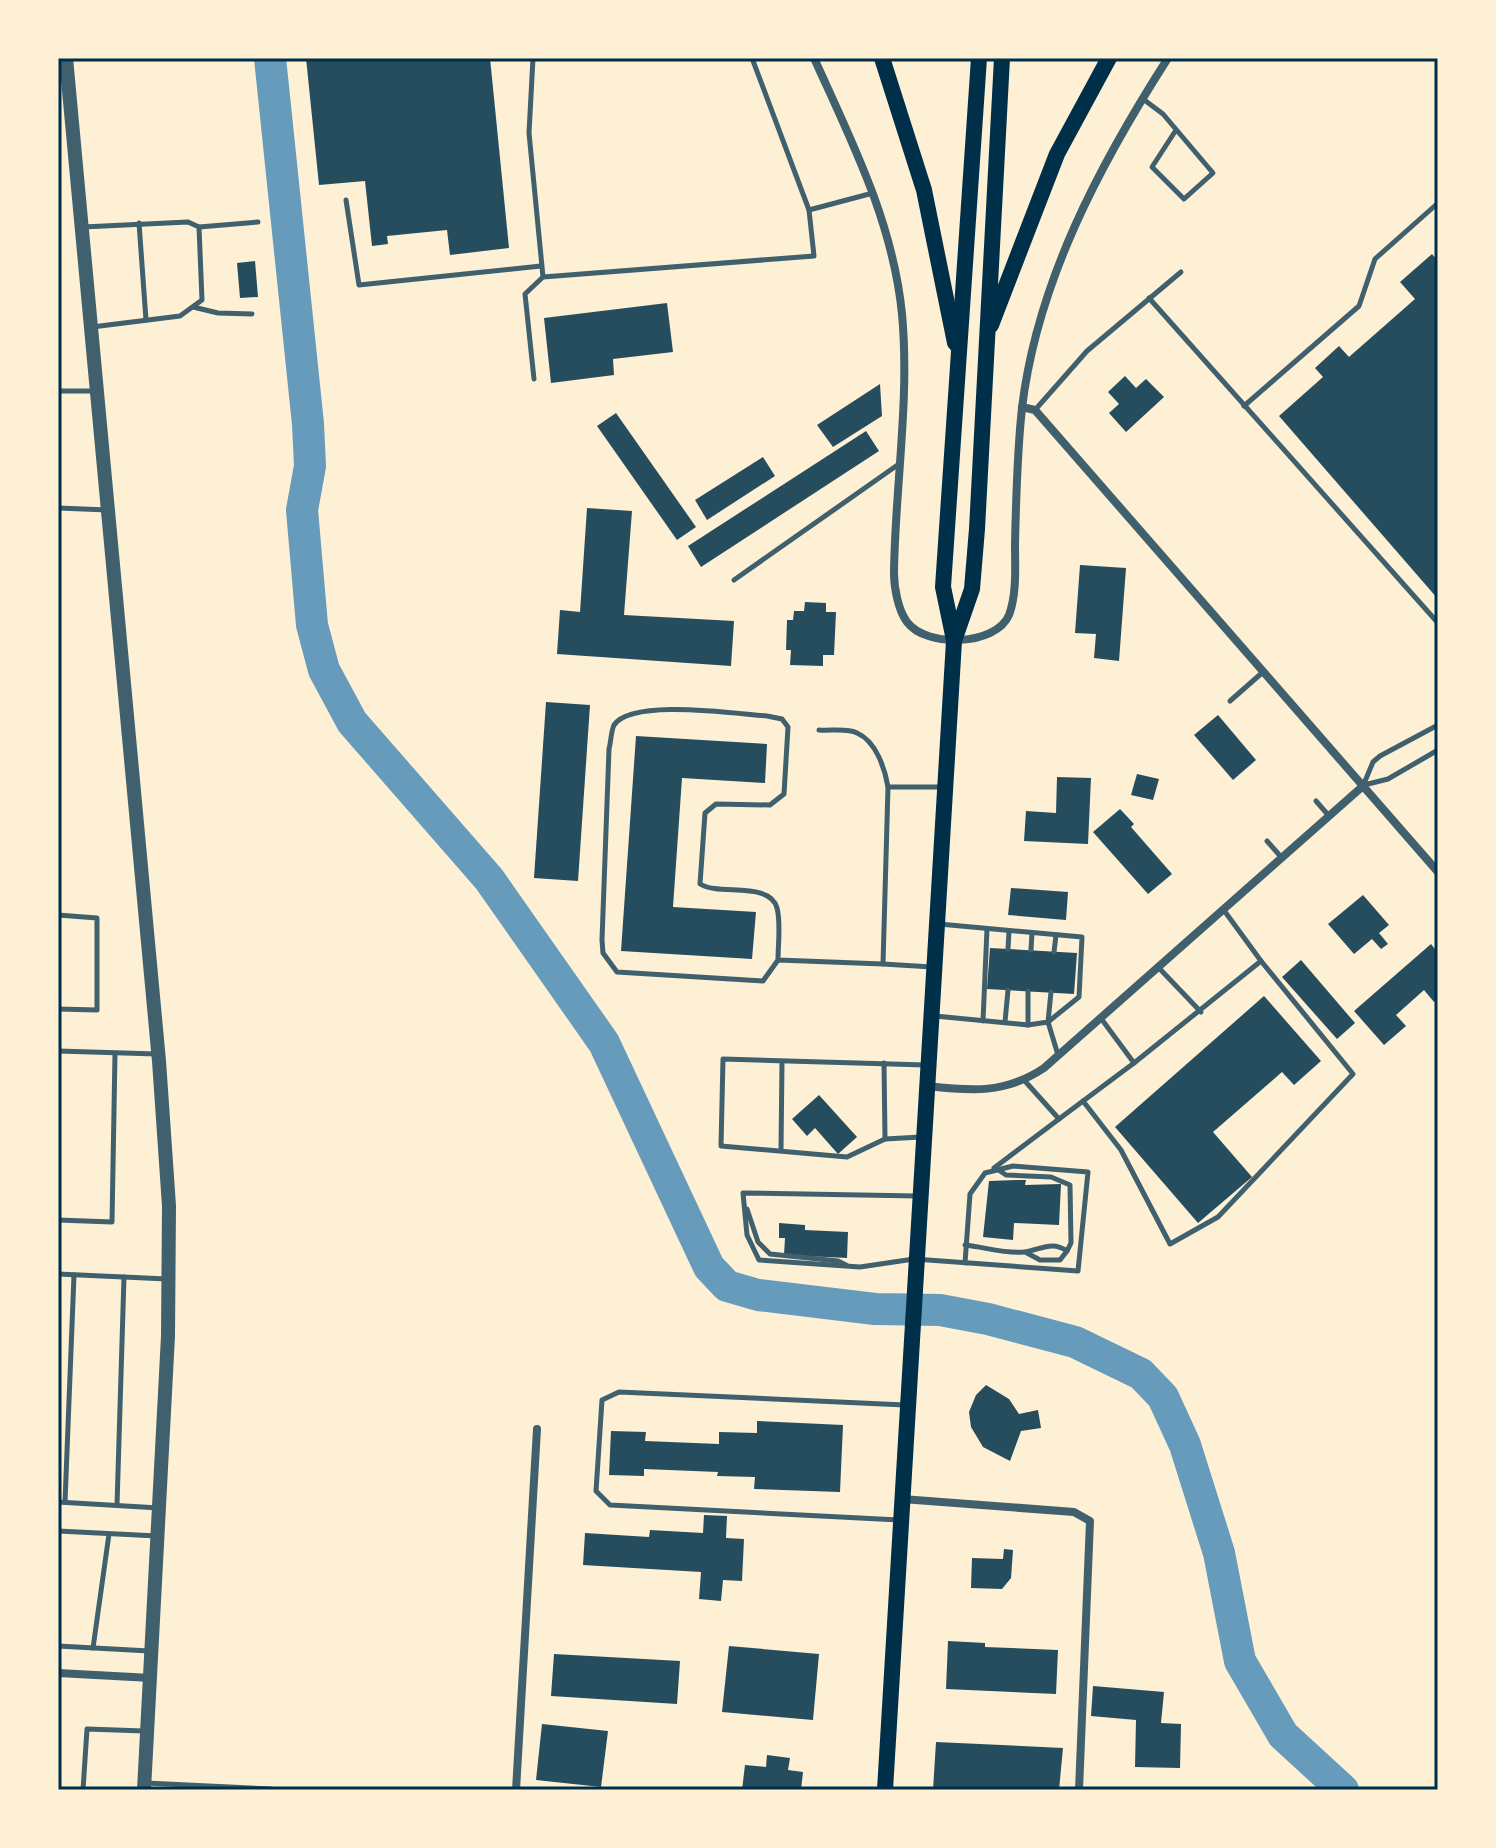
<svg xmlns="http://www.w3.org/2000/svg" width="1496" height="1848" viewBox="0 0 1496 1848" font-family="Literata,serif">
  <style>
    .lines { fill: none; stroke-linecap: round; stroke-linejoin: round }
    .river { stroke: #669bbc; stroke-width: 32 }
    .building { fill: #264d5e }
    .service { stroke: #3f606c; stroke-width: 5 }
    .minor { stroke: #3f606c; stroke-width: 8 }
    .tertiary { stroke: #3f606c; stroke-width: 14 }
    .primary { stroke: #003049; stroke-width: 16 }
    .neatline { fill: none; stroke: #003049; stroke-width: 3 }
  </style>
  <rect width="100%" height="100%" fill="#fdf0d5"/>
  <g class="lines">
    <!-- river -->
    <polyline class="river" points="270,58 308,424 310,466 302,510 312,625 324,670 352,722 489,879 604,1043 709,1267 727,1286 758,1295 875,1309 940,1310 988,1319 1075,1342 1141,1374 1163,1397 1185,1445 1219,1553 1240,1661 1283,1735 1343,1790"/>
  </g>
  <!-- building -->
  <g class="building">
    <polygon points="306,58 490,58 509,248 450,255 447,230 387,236 388,244 372,246 365,181 319,185"/>
    <polygon points="1432,254 1438,261 1438,599 1279,416 1323,377 1315,368 1339,346 1349,357 1415,299 1400,282"/>
    <polygon points="255,261 258,297 240,298 237,263"/>
    <polygon points="667,303 673,352 613,359 614,375 551,383 544,318"/>
    <polygon points="1125,376 1136,388 1146,379 1164,397 1126,432 1109,413 1119,404 1108,392"/>
    <polygon points="880,384 882,416 833,447 817,425"/>
    <polygon points="616,413 696,527 677,540 597,426"/>
    <polygon points="866,431 879,451 701,567 688,546"/>
    <polygon points="763,457 775,476 707,520 695,500"/>
    <polygon points="587,508 632,511 624,615 734,621 731,666 557,654 560,610 580,612"/>
    <polygon points="1080,565 1126,568 1119,661 1094,658 1096,634 1075,633"/>
    <polygon points="805,602 826,603 826,612 836,612 834,655 823,655 823,666 790,665 791,650 786,650 787,620 793,620 794,611 804,611"/>
    <polygon points="546,702 590,705 578,881 534,878"/>
    <polygon points="1218,715 1256,760 1233,780 1194,735"/>
    <polygon points="636,736 767,744 765,783 682,778 673,907 756,912 752,959 621,951"/>
    <polygon points="1137,774 1159,779 1153,800 1131,795"/>
    <polygon points="1057,777 1091,778 1088,844 1024,841 1026,811 1056,813"/>
    <polygon points="1120,809 1134,824 1131,827 1172,874 1148,894 1093,832"/>
    <polygon points="1011,888 1068,892 1066,920 1008,915"/>
    <polygon points="1363,895 1389,925 1379,933 1388,944 1381,949 1372,939 1354,954 1328,924"/>
    <polygon points="1431,944 1438,953 1438,998 1434,1002 1424,990 1396,1015 1406,1026 1384,1045 1354,1011"/>
    <polygon points="990,948 1077,953 1074,994 987,989"/>
    <polygon points="1301,960 1355,1023 1337,1039 1282,977"/>
    <polygon points="1264,996 1321,1061 1294,1085 1282,1072 1213,1132 1252,1177 1198,1223 1115,1127"/>
    <polygon points="819,1095 857,1137 838,1154 815,1128 807,1136 792,1119"/>
    <polygon points="1016,1180 1026,1180 1025,1185 1061,1184 1059,1225 1014,1223 1013,1240 983,1237 989,1181"/>
    <polygon points="779,1223 805,1225 805,1230 848,1232 847,1258 784,1255 785,1238 779,1238"/>
    <polygon points="986,1385 1009,1399 1019,1414 1038,1410 1041,1428 1021,1431 1010,1461 983,1447 971,1427 969,1412 976,1395"/>
    <polygon points="757,1421 843,1425 840,1492 754,1489 755,1477 717,1476 718,1472 644,1469 644,1476 609,1475 611,1431 646,1432 645,1441 719,1444 719,1432 757,1433"/>
    <polygon points="704,1515 727,1516 726,1538 744,1539 742,1581 723,1580 721,1601 699,1599 701,1572 583,1565 585,1533 649,1537 650,1530 703,1533"/>
    <polygon points="1004,1549 1013,1550 1011,1578 1002,1589 971,1588 972,1558 1003,1559"/>
    <polygon points="948,1641 985,1643 985,1647 1058,1650 1056,1694 946,1689"/>
    <polygon points="729,1646 819,1654 813,1720 722,1712"/>
    <polygon points="554,1654 680,1661 677,1704 551,1696"/>
    <polygon points="1093,1686 1164,1692 1161,1723 1181,1724 1180,1768 1135,1767 1136,1720 1091,1716"/>
    <polygon points="542,1724 608,1731 601,1787 536,1780"/>
    <polygon points="936,1742 1063,1748 1059,1790 933,1790"/>
    <polygon points="767,1755 790,1758 788,1770 803,1772 801,1790 742,1790 745,1765 766,1767"/>
  </g>
  <g class="lines">
    <!-- service -->
    <g class="service">
      <polyline points="533,58 529,133 543,277"/>
      <polyline points="1143,99 1163,114 1213,173 1184,199 1152,167 1176,130"/>
      <polyline points="346,200 359,285 541,266"/>
      <polyline points="809,210 873,193"/>
      <polyline points="139,223 146,320"/>
      <polyline points="83,227 188,222 199,227 202,300 180,316 92,327"/>
      <polyline points="199,227 258,222"/>
      <polyline points="1149,298 1438,623"/>
      <polyline points="193,307 218,313 252,314"/>
      <polyline points="534,379 525,294 543,277 814,256 809,210 752,58"/>
      <polyline points="58,391 93,391"/>
      <polyline points="1244,406 1359,306 1375,259 1438,203"/>
      <polyline points="1035,410 1087,351 1181,272"/>
      <polyline points="58,508 108,510"/>
      <polyline points="734,580 899,464"/>
      <polyline points="1230,701 1263,672"/>
      <path d="M819,730C830,731 848,728 857,733C876,741 885,769 888,787L883,964L932,967"/>
      <polyline points="1364,785 1388,779 1438,750"/>
      <polyline points="1363,786 1373,762 1380,756 1438,725"/>
      <polyline points="888,787 944,787"/>
      <polyline points="1316,801 1329,816"/>
      <polyline points="1267,841 1282,858"/>
      <polyline points="58,915 97,918 97,1010 58,1009"/>
      <polyline points="939,924 1082,937 1079,997 1048,1022 1058,1055"/>
      <polyline points="1008,949 1009,931"/>
      <polyline points="1031,950 1032,933"/>
      <polyline points="1054,952 1056,935"/>
      <path d="M778,960C778,944 781,923 777,908C770,881 719,896 700,884L705,813L716,804L770,805L784,794L788,727L782,719L767,716C737,714 632,698 614,725C611,731 611,742 609,749L602,940L603,953L617,972L763,981L778,960L883,964"/>
      <polyline points="1158,967 1201,1012"/>
      <polyline points="1028,991 1028,1025"/>
      <polyline points="935,1016 1028,1025 1048,1022 1051,992"/>
      <polyline points="983,1021 987,929"/>
      <polyline points="1005,1022 1008,990"/>
      <polyline points="58,1051 157,1054"/>
      <polyline points="884,1063 885,1139"/>
      <polyline points="1134,1063 1261,961 1223,909"/>
      <polyline points="1083,1101 1121,1150 1170,1244 1218,1217 1353,1074 1261,961"/>
      <polyline points="1059,1119 1134,1063 1100,1017"/>
      <polyline points="921,1137 885,1139 847,1157 721,1146 723,1059 926,1065"/>
      <polyline points="781,1150 782,1062"/>
      <polyline points="994,1168 1059,1119 1024,1080"/>
      <polyline points="917,1196 743,1193 747,1235 759,1260 860,1267 914,1259 1078,1271 1088,1172 1013,1166 985,1173 970,1194 965,1263"/>
      <polyline points="747,1209 758,1242 770,1254 838,1261 846,1265"/>
      <polyline points="58,1220 112,1222 115,1054"/>
      <path d="M965,1245C984,1247 1006,1254 1024,1252C1040,1250 1052,1240 1067,1251L1071,1243L1070,1185L1051,1177L1006,1175L1000,1171"/>
      <polyline points="1027,1253 1040,1260 1060,1260 1067,1251"/>
      <polyline points="58,1274 167,1279"/>
      <polyline points="58,1502 159,1508"/>
      <polyline points="65,1502 74,1275"/>
      <polyline points="117,1505 124,1277"/>
      <polyline points="899,1520 610,1505 596,1491 602,1400 619,1392 905,1405"/>
      <polyline points="58,1531 157,1536"/>
      <polyline points="58,1646 149,1651"/>
      <polyline points="93,1648 109,1534"/>
      <polyline points="146,1783 272,1789"/>
      <polyline points="83,1790 87,1729 144,1731"/>
    </g>
    <!-- minor -->
    <g class="minor">
      <path d="M814,58C851,140 893,222 902,314C910,400 895,487 894,573C894,587 898,610 907,622C926,648 996,646 1009,615C1017,594 1015,566 1015,544C1016,499 1017,453 1022,408C1037,282 1100,164 1168,58"/>
      <polyline points="1022,407 1035,410 1438,872"/>
      <path d="M927,1086C972,1091 1005,1094 1044,1068L1363,786"/>
      <polyline points="902,1499 1074,1512 1090,1521 1079,1790"/>
      <polyline points="58,1673 151,1678"/>
      <polyline points="516,1790 537,1429"/>
    </g>
    <!-- tertiary -->
    <polyline class="tertiary" points="66,58 159,1061 169,1206 168,1336 144,1790"/>
    <!-- primary -->
    <g class="primary">
      <polyline points="882,58 924,190 955,343"/>
      <polyline points="991,325 1057,154 1109,58"/>
      <polyline points="954,640 943,587 979,58"/>
      <polyline points="885,1790 954,641 972,589 977,529 1002,58"/>
    </g>
  </g>
  <!-- border -->
  <rect width="1496" height="1848" fill="none" stroke="#fdf0d5" stroke-width="120"/>
  <rect x="60" y="60" width="1376" height="1728" class="neatline"/>
</svg>
